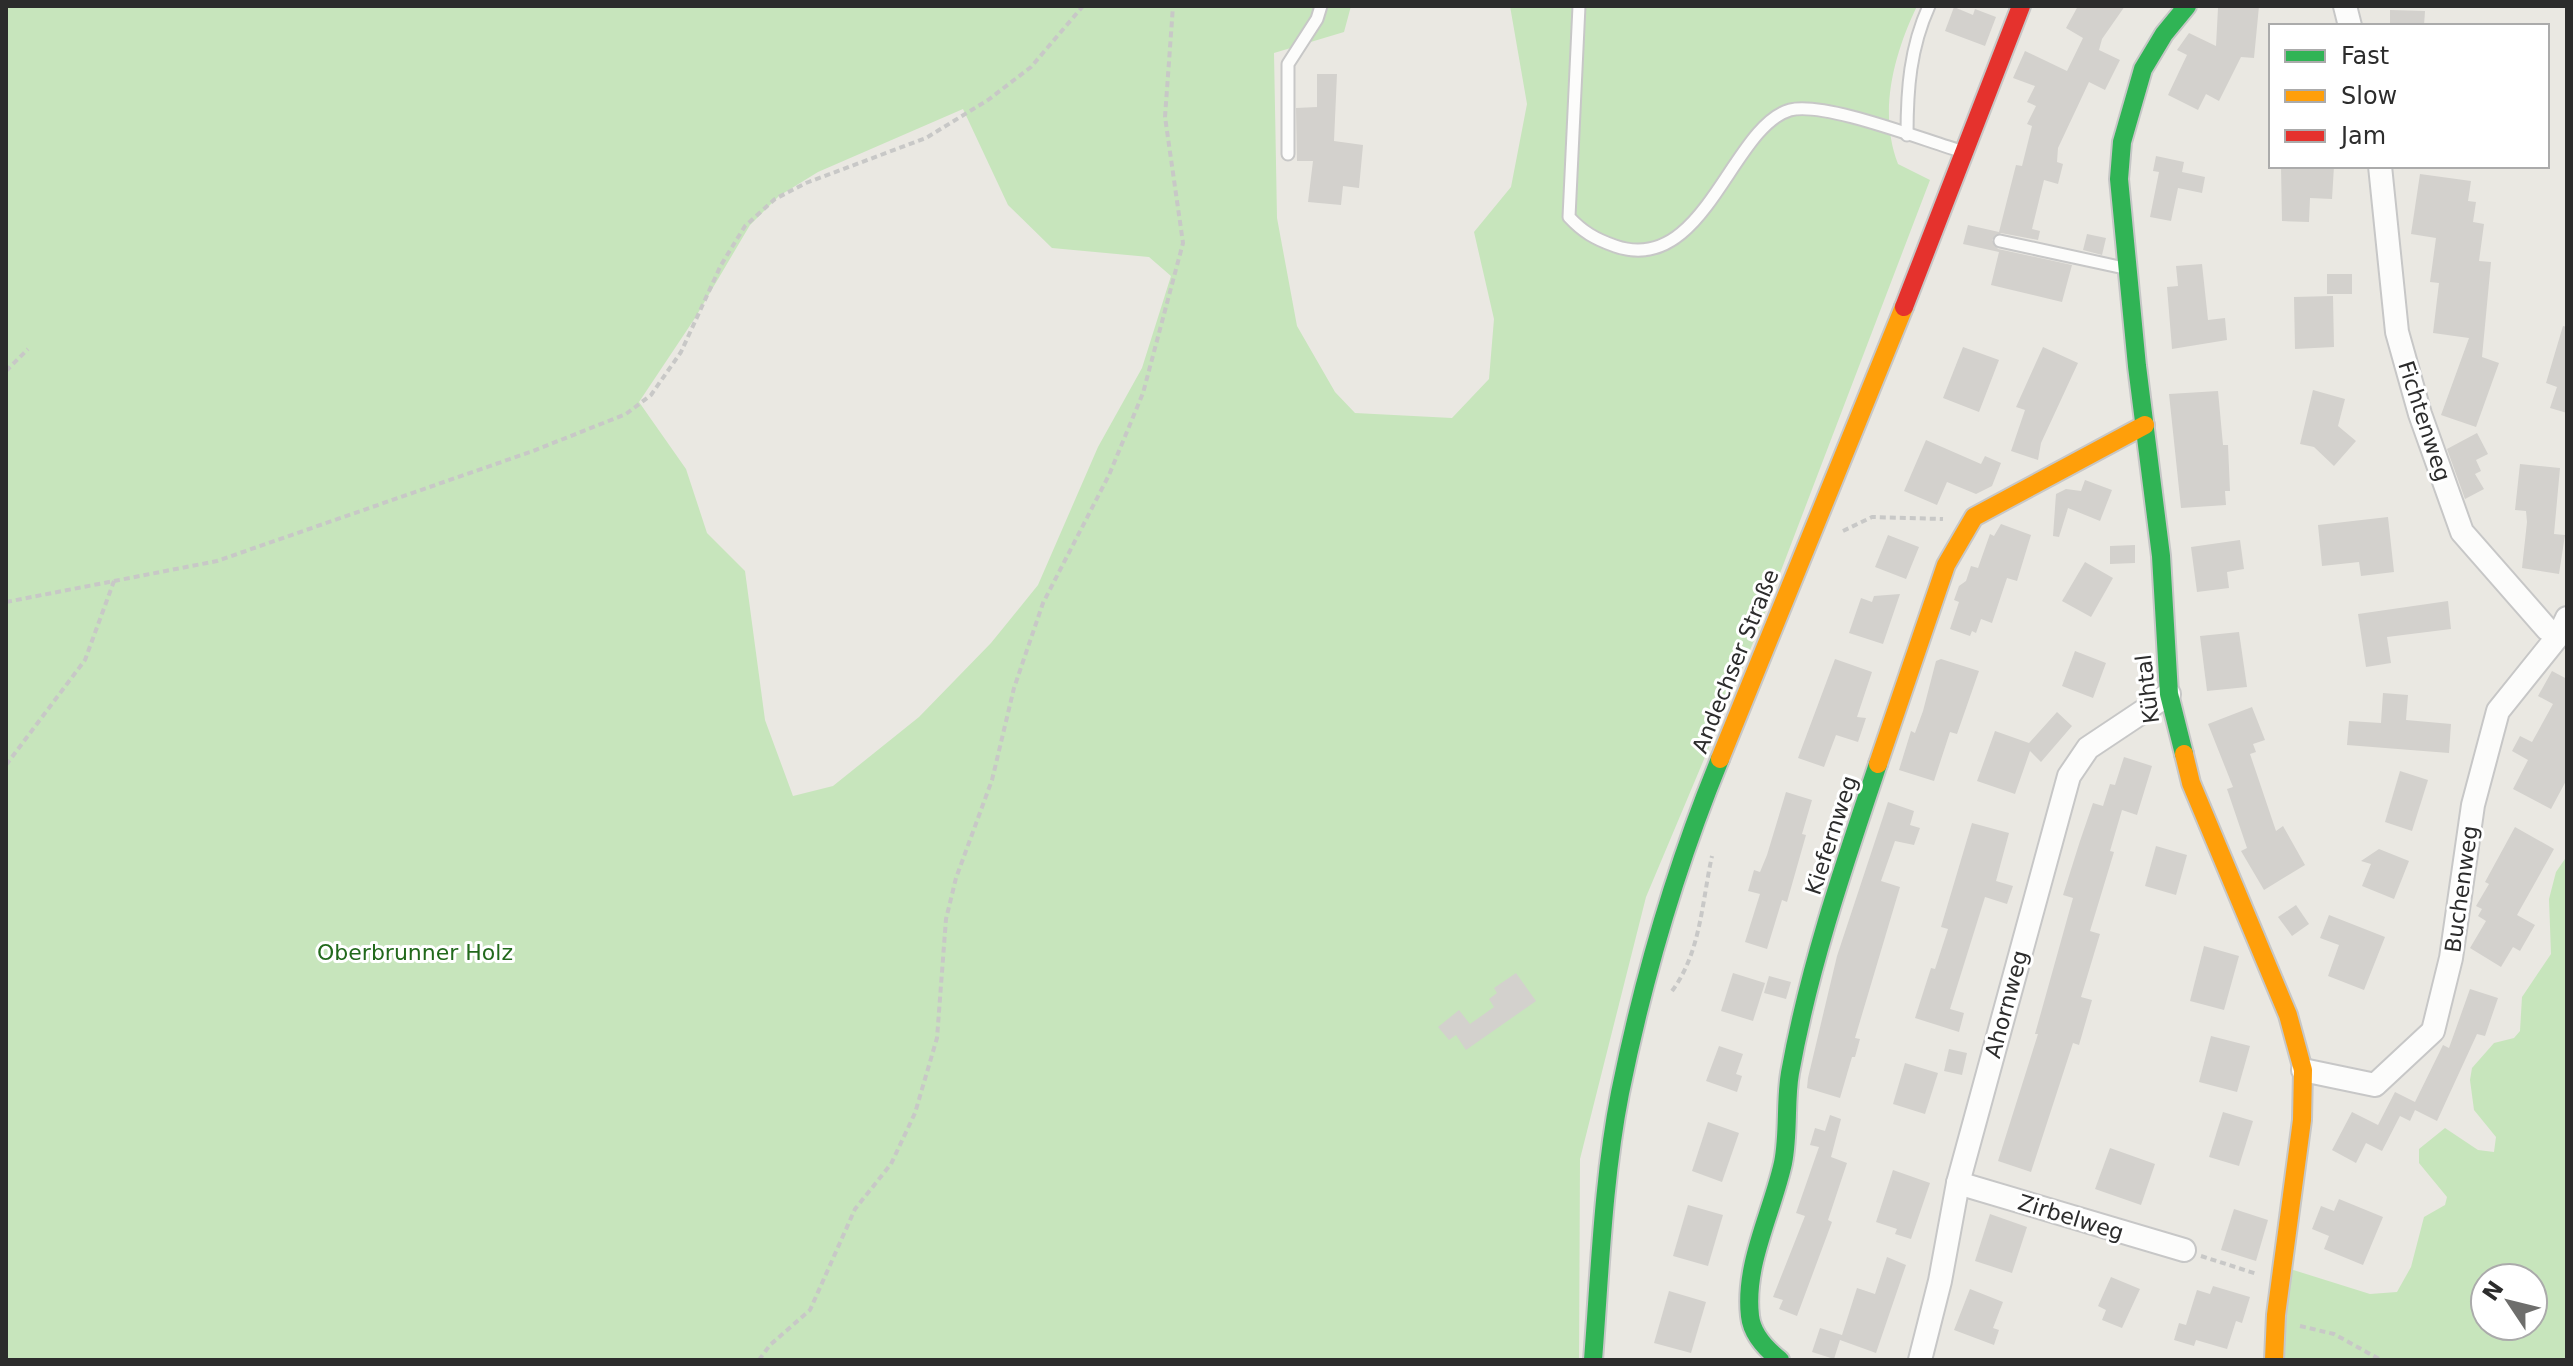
<svg xmlns="http://www.w3.org/2000/svg" width="2573" height="1366" viewBox="0 0 2573 1366" font-family="'DejaVu Sans',sans-serif">
  <style>
    .green { fill: #c7e5bc; fill-rule: evenodd }
    .building { fill: #d3d1cd }
    .lines { fill: none; stroke-linecap: round; stroke-linejoin: round }
    .lane-casing { stroke: #c7c7c7; stroke-width: 15 }
    .street-casing { stroke: #c7c7c7; stroke-width: 26 }
    .fast-casing { stroke: #c7c7c7; stroke-width: 22 }
    .slow-casing { stroke: #c7c7c7; stroke-width: 22 }
    .jam-casing { stroke: #c7c7c7; stroke-width: 22 }
    .path { stroke: #c8c8c7; stroke-width: 4; stroke-dasharray: 6 4; stroke-linecap: butt }
    .lane { stroke: #fcfcfb; stroke-width: 11 }
    .street { stroke: #fcfcfb; stroke-width: 22 }
    .fast { stroke: #30b455; stroke-width: 18 }
    .slow { stroke: #ff9f0a; stroke-width: 18 }
    .jam { stroke: #e5322d; stroke-width: 18 }
    .labels { text-anchor: middle; stroke-width: 6; stroke-linejoin: round; paint-order: stroke }
    .street-label { font-size: 22px; fill: #2c2c2c; stroke: #fff }
    .park-label { font-size: 22px; fill: #22691c; stroke: #fff }
  </style>
  <rect width="100%" height="100%" fill="#eae8e2"/>
  <!-- green -->
  <g class="green">
    <path d="M6,6H1351L1344,32L1274,53L1277,218L1297,326L1335,392L1355,413L1452,418L1489,379L1494,319L1474,232L1511,187L1527,104L1510,6H1917C1894,54 1878,112 1898,164L1930,180L1758,631L1646,897L1580,1159L1579,1360H6ZM963,109L1008,205L1052,248L1149,257L1171,276L1142,368L1098,447L1038,585L991,643L919,717L833,786L793,796L765,720L745,571L707,533L686,469L639,402L695,318L750,225L779,196L818,172Z"/>
    <path d="M2567,856V1360H2279L2287,1268L2370,1294L2397,1292L2411,1267L2424,1217L2445,1205L2447,1197L2419,1163V1149L2445,1128L2478,1150L2494,1152L2496,1137L2474,1110L2470,1080L2472,1068L2494,1043L2514,1038L2520,1031L2522,997L2551,954L2549,899L2556,872ZM2485,1278H2533V1326H2485Z"/>
  </g>
  <!-- building -->
  <g class="building">
    <polygon points="2078,6 2125,6 2102,39 2099,50 2120,60 2105,90 2089,82 2058,148 2057,162 2063,164 2058,184 2044,180 2032,229 2040,231 2038,240 2001,233 1992,240 1998,249 2072,265 2062,302 1991,285 1999,252 1963,244 1968,225 1999,232 2016,165 2022,166 2032,126 2027,124 2036,106 2027,102 2035,86 2013,78 2025,51 2067,71 2083,38 2066,28"/>
    <polygon points="2227,6 2259,6 2254,58 2241,57 2219,101 2206,94 2198,110 2168,95 2187,55 2177,50 2189,33 2216,46 2218,8"/>
    <polygon points="1954,7 1973,15 1975,9 1996,17 1985,46 1945,31"/>
    <polygon points="2390,10 2425,11 2424,26 2390,26"/>
    <polygon points="1317,74 1337,74 1334,141 1363,145 1359,188 1343,186 1341,205 1308,202 1313,161 1297,161 1296,108 1317,107"/>
    <polygon points="2156,156 2184,162 2182,172 2205,177 2202,193 2178,188 2171,221 2150,217 2159,172 2153,171"/>
    <polygon points="2281,166 2334,166 2332,199 2310,198 2309,222 2282,221"/>
    <polygon points="2420,174 2471,181 2468,201 2476,202 2473,222 2484,224 2479,261 2491,262 2482,357 2499,363 2476,427 2441,415 2469,338 2433,333 2439,283 2430,282 2436,238 2411,234"/>
    <polygon points="2087,234 2106,238 2102,255 2083,250"/>
    <polygon points="2202,264 2208,320 2225,318 2227,340 2172,349 2167,287 2178,286 2176,266"/>
    <rect x="2327" y="274" width="25" height="20"/>
    <polygon points="2333,296 2334,347 2295,349 2294,297"/>
    <polygon points="2563,326 2567,327 2567,413 2550,408 2557,387 2546,383"/>
    <polygon points="1963,347 1999,360 1979,412 1943,398"/>
    <polygon points="2043,347 2078,363 2041,443 2038,460 2011,451 2025,410 2016,407"/>
    <polygon points="2313,390 2345,399 2338,426 2356,441 2334,466 2314,447 2300,444"/>
    <polygon points="2218,391 2223,445 2228,445 2230,491 2225,491 2226,505 2181,508 2169,394"/>
    <polygon points="2477,433 2488,454 2476,460 2481,471 2475,474 2484,489 2465,499 2447,449"/>
    <polygon points="1926,440 1981,464 1985,456 2001,463 1992,486 1976,494 1947,482 1937,505 1904,491"/>
    <polygon points="2520,464 2560,468 2554,534 2565,535 2559,574 2522,568 2527,522 2526,511 2515,510"/>
    <polygon points="2085,480 2112,490 2100,521 2068,508 2059,537 2053,536 2056,494 2066,489 2081,491"/>
    <polygon points="2388,517 2394,572 2361,576 2359,562 2322,566 2318,525"/>
    <polygon points="2001,524 2031,535 2017,581 2007,578 1992,623 1981,619 1976,633 1972,631 1970,636 1950,629 1959,602 1954,600 1959,586 1966,581 1971,566 1978,568 1990,534 1994,536"/>
    <polygon points="1888,535 1919,547 1906,579 1875,567"/>
    <polygon points="2240,540 2244,569 2227,572 2229,588 2197,592 2191,547"/>
    <polygon points="2135,545 2135,563 2110,564 2110,546"/>
    <polygon points="2085,562 2113,578 2091,617 2062,601"/>
    <polygon points="1900,594 1883,644 1849,633 1861,598 1872,602 1874,596"/>
    <polygon points="2448,601 2451,629 2387,637 2391,663 2366,667 2358,614"/>
    <polygon points="2239,632 2247,687 2207,691 2200,636"/>
    <polygon points="2075,651 2106,663 2093,698 2062,686"/>
    <polygon points="1835,659 1872,672 1857,717 1866,718 1858,742 1836,735 1824,767 1798,758"/>
    <polygon points="1941,659 1979,671 1957,734 1950,732 1934,781 1899,770 1911,731 1915,733 1923,711 1936,661"/>
    <polygon points="2552,671 2567,679 2567,779 2551,809 2513,789 2528,760 2512,751 2520,736 2532,742 2553,704 2538,696"/>
    <polygon points="2383,693 2408,695 2406,720 2451,724 2449,753 2347,745 2349,721 2381,723"/>
    <polygon points="2252,707 2265,740 2253,744 2256,752 2250,754 2276,831 2283,826 2305,865 2264,890 2241,851 2247,848 2227,789 2233,787 2208,724"/>
    <polygon points="2057,712 2072,726 2041,762 2030,751 2015,794 1977,781 1995,731 2029,743"/>
    <polygon points="2124,757 2152,766 2137,815 2122,810 2110,851 2114,852 2090,931 2100,934 2081,997 2092,1000 2079,1045 2073,1043 2031,1172 1998,1161 2038,1034 2035,1034 2073,898 2063,895 2080,841 2093,803 2103,806 2110,784 2115,785"/>
    <polygon points="2400,771 2428,780 2412,831 2385,822"/>
    <polygon points="1786,792 1812,800 1802,834 1806,835 1787,902 1782,900 1767,949 1745,942 1760,894 1748,891 1754,870 1760,872 1767,855"/>
    <polygon points="1888,802 1914,811 1910,825 1920,828 1914,845 1895,841 1881,881 1900,887 1855,1038 1860,1039 1855,1057 1852,1057 1840,1098 1807,1088 1808,1078 1837,956"/>
    <polygon points="1972,823 2009,833 1996,881 2013,886 2007,904 1985,897 1950,1009 1964,1013 1959,1032 1915,1018 1931,968 1935,969 1948,929 1941,927"/>
    <polygon points="2515,827 2554,849 2517,915 2535,925 2520,951 2513,947 2501,967 2470,948 2486,921 2478,916 2482,909 2476,906 2489,884 2485,882"/>
    <polygon points="2156,846 2187,855 2176,895 2145,886"/>
    <polygon points="2379,849 2409,861 2394,899 2362,886 2371,864 2361,861"/>
    <polygon points="2296,905 2309,924 2292,936 2278,917"/>
    <polygon points="2329,915 2385,937 2364,990 2328,976 2339,945 2320,938"/>
    <polygon points="2204,946 2239,956 2224,1010 2190,1001"/>
    <polygon points="1516,973 1536,1001 1466,1050 1456,1035 1449,1040 1438,1027 1459,1010 1470,1024 1494,1007 1489,999 1497,993 1494,988"/>
    <polygon points="1733,973 1765,983 1753,1021 1721,1011"/>
    <polygon points="1769,976 1791,982 1786,999 1764,993"/>
    <polygon points="2470,989 2498,998 2485,1036 2477,1034 2437,1121 2415,1110 2410,1121 2400,1116 2382,1151 2366,1143 2356,1163 2332,1150 2352,1112 2378,1125 2395,1092 2415,1102 2443,1045 2449,1048"/>
    <polygon points="2211,1036 2250,1046 2237,1092 2199,1082"/>
    <polygon points="1719,1046 1743,1054 1736,1074 1742,1076 1737,1092 1706,1081"/>
    <polygon points="1949,1049 1967,1053 1962,1075 1944,1071"/>
    <polygon points="1905,1063 1938,1073 1925,1114 1893,1104"/>
    <polygon points="2223,1112 2253,1121 2239,1166 2209,1157"/>
    <polygon points="1830,1115 1841,1119 1831,1157 1847,1163 1828,1220 1832,1222 1797,1316 1779,1309 1783,1300 1773,1297 1805,1216 1796,1213 1819,1147 1810,1145 1815,1128 1825,1131"/>
    <polygon points="1708,1122 1739,1133 1722,1182 1692,1171"/>
    <polygon points="2110,1148 2155,1164 2141,1205 2095,1189"/>
    <polygon points="1893,1170 1930,1183 1911,1239 1895,1234 1897,1229 1876,1222"/>
    <polygon points="2339,1199 2383,1217 2363,1265 2324,1249 2329,1236 2312,1229 2321,1206 2334,1211"/>
    <polygon points="1688,1205 1723,1215 1708,1266 1673,1256"/>
    <polygon points="2234,1209 2268,1220 2256,1261 2221,1250"/>
    <polygon points="1990,1214 2027,1227 2012,1273 1975,1261"/>
    <polygon points="1887,1257 1906,1265 1876,1353 1840,1340 1834,1359 1812,1352 1820,1328 1842,1335 1857,1288 1875,1294"/>
    <polygon points="2111,1277 2140,1289 2122,1328 2102,1320 2106,1310 2098,1306"/>
    <polygon points="2213,1286 2250,1297 2242,1323 2236,1321 2227,1349 2196,1340 2194,1346 2174,1340 2179,1323 2186,1325 2197,1290 2210,1294"/>
    <polygon points="1970,1289 2003,1302 1993,1328 1999,1330 1994,1345 1954,1330"/>
    <polygon points="1669,1291 1706,1302 1691,1353 1654,1343"/>
  </g>
  <g class="lines">
    <defs>
      <g id="lane">
        <path d="M1579,6L1569,217C1583,232 1595,239 1615,246C1704,277 1731,127 1790,110C1824,101 1923,140 1961,151"/>
        <path d="M1907,135C1907,89 1910,48 1929,6"/>
        <polyline points="1288,154 1288,64 1317,19 1321,6"/>
        <polyline points="2000,241 2124,268"/>
      </g>
      <g id="street">
        <polyline points="2345,6 2350,26"/>
        <polyline points="2380,166 2397,332 2420,414 2462,532 2547,629 2559,635"/>
        <polyline points="2303,1070 2375,1085 2433,1031 2451,958 2473,805 2498,711 2559,635 2567,618"/>
        <polyline points="1958,1183 2184,1250"/>
        <polyline points="1920,1360 1940,1281 1958,1183 2069,776 2088,748 2169,694"/>
      </g>
      <g id="fast">
        <polyline points="2184,754 2169,694 2161,556 2137,366 2119,179 2122,142 2143,69 2164,34 2187,6"/>
        <path d="M1593,1360C1600,1271 1603,1180 1620,1093C1643,979 1676,866 1720,759"/>
        <path d="M1780,1360C1766,1349 1752,1335 1750,1316C1744,1264 1772,1213 1783,1163C1789,1133 1785,1102 1790,1073C1809,967 1844,865 1878,764"/>
      </g>
      <g id="slow">
        <polyline points="2184,754 2191,783 2288,1015 2303,1070 2302,1120 2276,1315 2274,1360"/>
        <polyline points="1720,759 1904,307"/>
        <polyline points="1878,764 1946,565 1974,517 2145,425"/>
      </g>
      <polyline id="jam" points="1904,307 2021,6"/>
    </defs>
    <!-- lane casing -->
    <use href="#lane" class="lane-casing"/>
    <!-- street casing -->
    <use href="#street" class="street-casing"/>
    <!-- fast casing -->
    <use href="#fast" class="fast-casing"/>
    <!-- slow casing -->
    <use href="#slow" class="slow-casing"/>
    <!-- jam casing -->
    <use href="#jam" class="jam-casing"/>
    <!-- path -->
    <g class="path">
      <polyline points="6,371 28,349"/>
      <polyline points="1843,531 1872,517 1943,519"/>
      <polyline points="6,602 217,561 533,451 626,414 651,395 681,352 721,265 745,226 775,199 806,183 926,138 988,100 1031,67 1083,6"/>
      <polyline points="6,765 85,660 114,581"/>
      <path d="M1672,991C1701,952 1702,901 1712,856"/>
      <polyline points="2201,1256 2257,1274"/>
      <polyline points="2300,1326 2334,1334 2381,1360"/>
      <polyline points="759,1360 770,1345 810,1310 855,1209 891,1164 915,1113 937,1038 946,919 956,878 992,780 1014,688 1043,603 1109,475 1143,393 1183,243 1165,117 1173,6"/>
    </g>
    <!-- lane -->
    <use href="#lane" class="lane"/>
    <!-- street -->
    <use href="#street" class="street"/>
    <!-- fast -->
    <use href="#fast" class="fast"/>
    <!-- slow -->
    <use href="#slow" class="slow"/>
    <!-- jam -->
    <use href="#jam" class="jam"/>
  </g>
  <g class="labels">
    <!-- street labels -->
    <g class="street-label">
      <text transform="translate(2425 421) rotate(72)" y="8">Fichtenweg</text>
      <text transform="translate(1735 661) rotate(-68)" y="8">Andechser Straße</text>
      <text transform="translate(2147 689) rotate(-97)" y="8">Kühtal</text>
      <text transform="translate(1831 835) rotate(-72)" y="8">Kiefernweg</text>
      <text transform="translate(2461 889) rotate(-82)" y="8">Buchenweg</text>
      <text transform="translate(2006 1004) rotate(-75)" y="8">Ahornweg</text>
      <text transform="translate(2071 1217) rotate(17)" y="8">Zirbelweg</text>
    </g>
    <!-- park labels -->
    <g class="park-label">
      <text x="415" y="960">Oberbrunner Holz</text>
    </g>
  </g>
  <!-- border -->
  <rect width="2573" height="1366" fill="none" stroke="#2c2c2c" stroke-width="16"/>
  <!-- legend -->
  <rect x="2269" y="24" width="280" height="144" fill="#ffffff" stroke="#ababab" stroke-width="2"/>
  <rect x="2285" y="50" width="40" height="12" fill="#30b455" stroke="#ababab" stroke-width="2"/>
  <text x="2341" y="64" font-size="24" fill="#2c2c2c">Fast</text>
  <rect x="2285" y="90" width="40" height="12" fill="#ff9f0a" stroke="#ababab" stroke-width="2"/>
  <text x="2341" y="104" font-size="24" fill="#2c2c2c">Slow</text>
  <rect x="2285" y="130" width="40" height="12" fill="#e5322d" stroke="#ababab" stroke-width="2"/>
  <text x="2341" y="144" font-size="24" fill="#2c2c2c">Jam</text>
  <!-- north arrow -->
  <g transform="translate(2509 1302) rotate(305)"><circle r="38" fill="#ffffff" stroke="#ababab" stroke-width="2"/>
  <path d="M0-6L14 30L0 20L-14 30Z" fill="#6e6e6c"/>
  <text y="-12" font-size="22" font-weight="bold" text-anchor="middle" fill="#2c2c2c">N</text>
  </g>
</svg>
